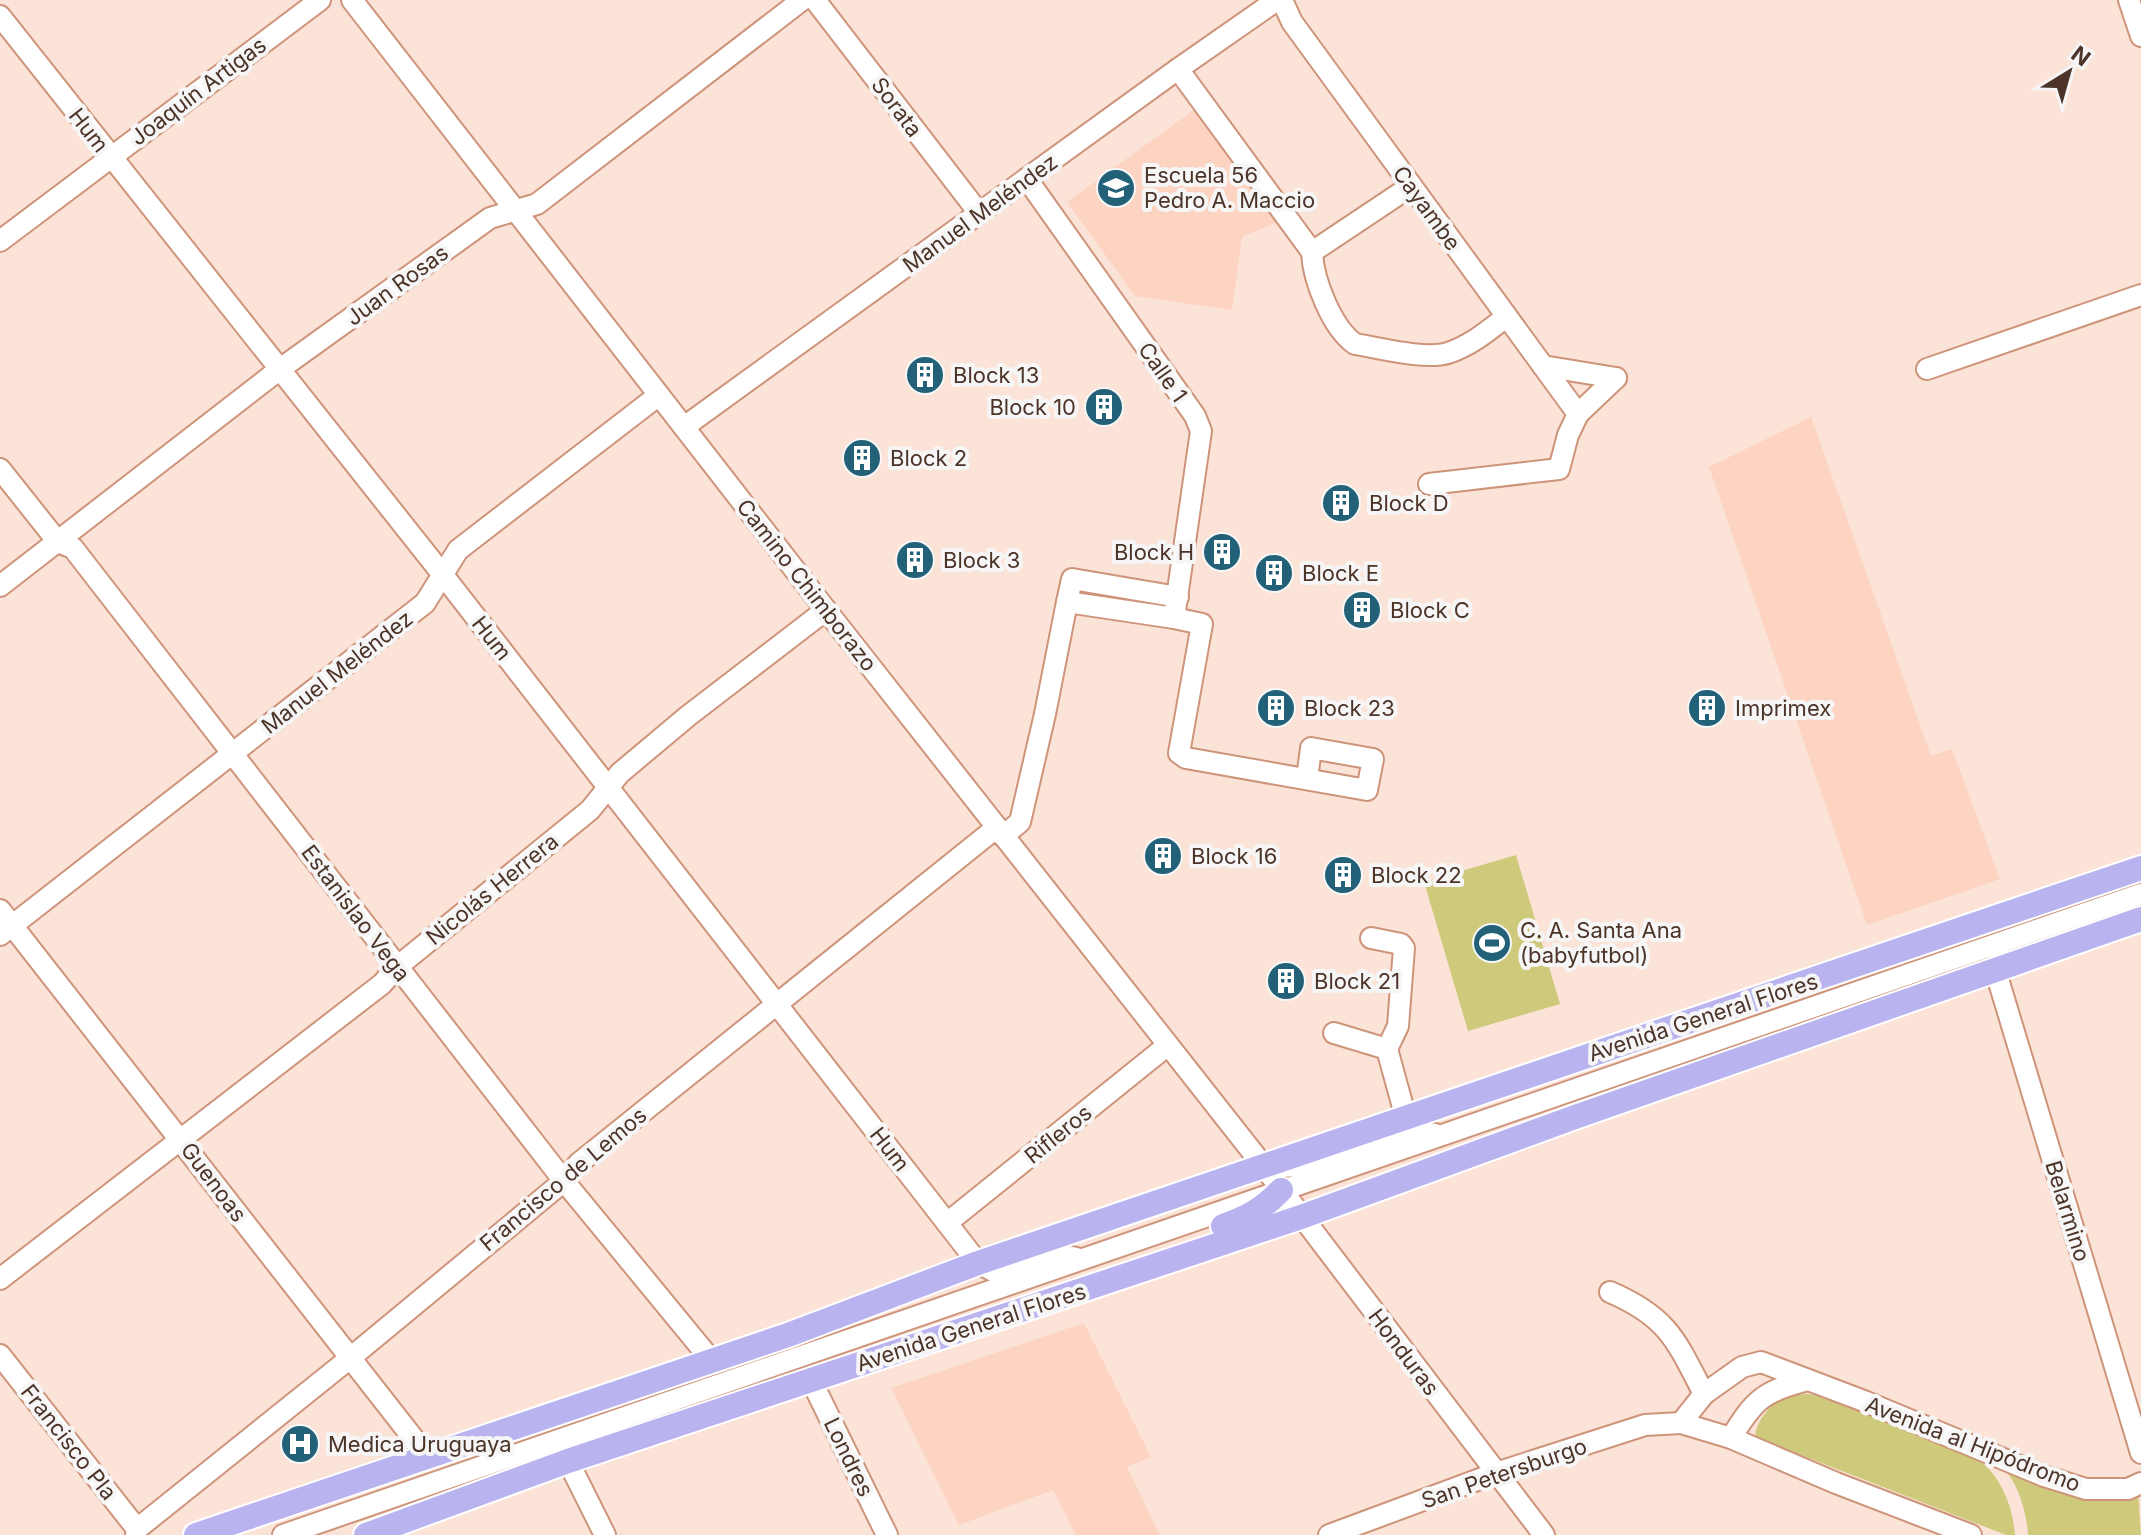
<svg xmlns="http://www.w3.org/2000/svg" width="2141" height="1535" viewBox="0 0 2141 1535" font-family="Inter,sans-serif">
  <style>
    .built { fill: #fdd3c1 }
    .green { fill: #cec97b }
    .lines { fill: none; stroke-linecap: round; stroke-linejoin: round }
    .minor-casing { stroke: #ce947a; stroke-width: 24 }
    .major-casing { stroke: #fff; stroke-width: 28 }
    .minor { stroke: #fff; stroke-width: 20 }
    .major { stroke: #b9b4f0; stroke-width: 24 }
    .labels { text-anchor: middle; stroke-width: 8; stroke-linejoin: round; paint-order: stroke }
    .street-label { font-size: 22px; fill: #4c3429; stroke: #f6f6f6 }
    .poi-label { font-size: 22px; fill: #4c3429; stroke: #f6f6f6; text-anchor: start }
  </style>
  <rect width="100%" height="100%" fill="#fce3d8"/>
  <!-- built -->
  <g class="built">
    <polygon points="1195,109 1278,222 1242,237 1232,310 1135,296 1067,202"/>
    <polygon points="1811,417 1931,756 1952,749 2000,879 1867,925 1709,467"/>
    <polygon points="1084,1323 1151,1457 1127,1467 1160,1535 1076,1535 1053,1490 959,1525 891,1388"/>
  </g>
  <!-- green -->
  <g class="green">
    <polygon points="1516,855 1560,1004 1468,1031 1424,882"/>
    <path d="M1806,1394L1820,1395L1872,1414L1981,1461C2002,1479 2013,1508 2015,1535H2006L1755,1437C1756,1420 1770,1407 1782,1396Z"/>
    <path d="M2002,1467L2138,1491L2141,1535H2028C2027,1513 2018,1482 2002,1467Z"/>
  </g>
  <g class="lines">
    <defs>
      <g id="minor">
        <polyline points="352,0 826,610 1265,1168 1544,1535"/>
        <polyline points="815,0 979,213"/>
        <polyline points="1282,0 1292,22 1578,414"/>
        <polyline points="2129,0 2141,36"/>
        <polyline points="0,16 443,575 978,1263 995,1272 1055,1253 1080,1259"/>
        <polyline points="1178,69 1312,252 1411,186"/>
        <polyline points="0,241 320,0"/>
        <path d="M1312,252C1313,280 1332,328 1355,344C1380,348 1425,360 1448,353C1470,346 1488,331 1506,317"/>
        <polyline points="1543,366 1616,378"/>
        <polyline points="1927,369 2141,295"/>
        <polyline points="684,427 1178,69 1277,0"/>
        <polyline points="0,469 58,542 73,548 564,1181 712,1361"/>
        <polyline points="1429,484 1559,469 1568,435 1578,414 1616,378"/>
        <polyline points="0,586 280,369 490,218 537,204 802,0"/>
        <polyline points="1067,602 1072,579 1178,597"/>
        <polyline points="1174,618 1202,624 1179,753 1186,758 1367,790 1373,759 1311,748 1307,779"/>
        <polyline points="1003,836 1020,822 1045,714 1067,602 1174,618 1201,431 1195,416 1027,179"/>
        <polyline points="0,910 413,1438 424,1457"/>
        <polyline points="0,935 425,603 458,550 659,395"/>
        <polyline points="1371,938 1401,944 1404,948 1398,1026 1387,1049"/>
        <polyline points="2000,956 1995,969 2141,1453"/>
        <polyline points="1334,1033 1387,1049 1406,1118"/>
        <polyline points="1277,1167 1302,1166 1408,1131 1435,1134"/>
        <polyline points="947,1223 1168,1045"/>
        <polyline points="0,1279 382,984 397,967 590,810 620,773 688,716 826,610"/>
        <path d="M1610,1292C1668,1317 1676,1340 1704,1394"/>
        <polyline points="0,1355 137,1529"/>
        <polyline points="811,1380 887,1535"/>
        <polyline points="1681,1423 1704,1394 1742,1367 1761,1362 1864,1401 2044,1476 2086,1489 2128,1489 2141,1483"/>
        <path d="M1731,1438C1754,1400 1763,1391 1808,1380"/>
        <polyline points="568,1461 605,1535"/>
        <polyline points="136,1535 137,1529 349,1359 564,1181 579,1163 996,828"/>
        <polyline points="283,1535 2141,894"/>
        <polyline points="1329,1535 1496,1473 1645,1425 1681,1423 1731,1438 1836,1483 1971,1535"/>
      </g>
      <g id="major">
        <path d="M1223,1226C1248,1217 1263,1209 1281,1190"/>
        <polyline points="196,1535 788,1335 978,1263 2141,868"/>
        <polyline points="366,1535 568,1461 1301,1217 1575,1117 2141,919"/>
      </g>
    </defs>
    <!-- minor casing -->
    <use href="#minor" class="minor-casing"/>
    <!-- major casing -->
    <use href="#major" class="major-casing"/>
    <!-- minor -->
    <use href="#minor" class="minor"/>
    <!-- major -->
    <use href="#major" class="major"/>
  </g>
  <!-- icons -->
  <defs>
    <symbol id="school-disc" viewBox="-11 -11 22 22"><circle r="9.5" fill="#226177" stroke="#f6f6f6"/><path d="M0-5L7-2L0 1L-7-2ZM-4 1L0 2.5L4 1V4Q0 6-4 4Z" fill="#fff"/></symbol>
    <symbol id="building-disc" viewBox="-11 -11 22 22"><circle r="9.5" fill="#226177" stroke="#f6f6f6"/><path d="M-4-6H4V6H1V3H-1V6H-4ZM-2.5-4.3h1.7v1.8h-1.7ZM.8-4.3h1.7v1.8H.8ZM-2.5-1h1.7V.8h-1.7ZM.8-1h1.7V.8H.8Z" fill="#fff"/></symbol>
    <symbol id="stadium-disc" viewBox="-11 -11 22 22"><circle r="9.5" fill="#226177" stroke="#f6f6f6"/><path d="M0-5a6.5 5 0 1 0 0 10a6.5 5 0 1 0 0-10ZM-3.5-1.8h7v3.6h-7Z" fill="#fff"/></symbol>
    <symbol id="hospital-disc" viewBox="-11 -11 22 22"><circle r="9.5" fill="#226177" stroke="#f6f6f6"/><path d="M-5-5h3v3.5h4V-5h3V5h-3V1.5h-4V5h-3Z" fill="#fff"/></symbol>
  </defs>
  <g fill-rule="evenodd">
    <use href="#school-disc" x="1094" y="166" width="44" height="44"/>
    <use href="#building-disc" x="903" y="353" width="44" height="44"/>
    <use href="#building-disc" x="1082" y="385" width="44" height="44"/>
    <use href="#building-disc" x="840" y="436" width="44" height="44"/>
    <use href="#building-disc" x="1319" y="481" width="44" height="44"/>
    <use href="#building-disc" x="1200" y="530" width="44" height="44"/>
    <use href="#building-disc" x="893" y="538" width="44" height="44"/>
    <use href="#building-disc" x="1252" y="551" width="44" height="44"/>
    <use href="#building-disc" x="1340" y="588" width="44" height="44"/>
    <use href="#building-disc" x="1254" y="686" width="44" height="44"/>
    <use href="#building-disc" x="1685" y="686" width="44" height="44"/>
    <use href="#building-disc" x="1141" y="834" width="44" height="44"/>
    <use href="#building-disc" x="1321" y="853" width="44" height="44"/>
    <use href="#stadium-disc" x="1470" y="921" width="44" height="44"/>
    <use href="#building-disc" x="1264" y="959" width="44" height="44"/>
    <use href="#hospital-disc" x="278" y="1422" width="44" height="44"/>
  </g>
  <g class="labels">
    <!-- street labels -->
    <g class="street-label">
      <text transform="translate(198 91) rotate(-37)" y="8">Joaquín Artigas</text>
      <text transform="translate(897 107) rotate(53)" y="8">Sorata</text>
      <text transform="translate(89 130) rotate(52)" y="8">Hum</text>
      <text transform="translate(1427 208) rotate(54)" y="8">Cayambe</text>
      <text transform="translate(980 213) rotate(-36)" y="8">Manuel Meléndez</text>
      <text transform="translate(397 285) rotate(-36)" y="8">Juan Rosas</text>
      <text transform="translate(1163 372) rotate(55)" y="8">Calle 1</text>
      <text transform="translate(807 585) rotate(52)" y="8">Camino Chimborazo</text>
      <text transform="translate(492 638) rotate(52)" y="8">Hum</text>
      <text transform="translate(337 672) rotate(-38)" y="8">Manuel Meléndez</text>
      <text transform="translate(492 889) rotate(-39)" y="8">Nicolás Herrera</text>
      <text transform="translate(356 913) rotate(53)" y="8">Estanislao Vega</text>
      <text transform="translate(1703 1017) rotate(-18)" y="8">Avenida General Flores</text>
      <text transform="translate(1058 1134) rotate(-39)" y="8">Rifleros</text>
      <text transform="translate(890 1149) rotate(52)" y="8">Hum</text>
      <text transform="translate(563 1179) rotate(-40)" y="8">Francisco de Lemos</text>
      <text transform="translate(214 1182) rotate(53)" y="8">Guenoas</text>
      <text transform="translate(2068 1211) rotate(73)" y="8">Belarmino</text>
      <text transform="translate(971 1327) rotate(-18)" y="8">Avenida General Flores</text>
      <text transform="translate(1404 1352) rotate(53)" y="8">Honduras</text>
      <text transform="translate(69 1442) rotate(52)" y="8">Francisco Pla</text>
      <text transform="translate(1973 1444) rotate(21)" y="8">Avenida al Hipódromo</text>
      <text transform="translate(849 1457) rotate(64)" y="8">Londres</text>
      <text transform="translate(1504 1473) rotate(-19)" y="8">San Petersburgo</text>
    </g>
    <!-- poi labels -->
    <g class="poi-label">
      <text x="1144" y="183">Escuela 56<tspan x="1144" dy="25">Pedro A. Maccio</tspan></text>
      <text x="953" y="383">Block 13</text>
      <text x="1076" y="415" text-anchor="end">Block 10</text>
      <text x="890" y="466">Block 2</text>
      <text x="1369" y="511">Block D</text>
      <text x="1194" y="560" text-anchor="end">Block H</text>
      <text x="943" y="568">Block 3</text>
      <text x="1302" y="581">Block E</text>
      <text x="1390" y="618">Block C</text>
      <text x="1304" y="716">Block 23</text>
      <text x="1735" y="716">Imprimex</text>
      <text x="1191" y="864">Block 16</text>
      <text x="1371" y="883">Block 22</text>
      <text x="1520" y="938">C. A. Santa Ana<tspan x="1520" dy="25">(babyfutbol)</tspan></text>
      <text x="1314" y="989">Block 21</text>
      <text x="328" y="1452">Medica Uruguaya</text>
    </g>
  </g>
  <!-- north arrow -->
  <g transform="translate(2069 72) rotate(37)" stroke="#f6f6f6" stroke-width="6" paint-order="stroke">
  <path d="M0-6L14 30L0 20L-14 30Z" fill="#4c3429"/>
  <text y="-12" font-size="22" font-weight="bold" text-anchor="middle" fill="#4c3429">N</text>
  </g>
</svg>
